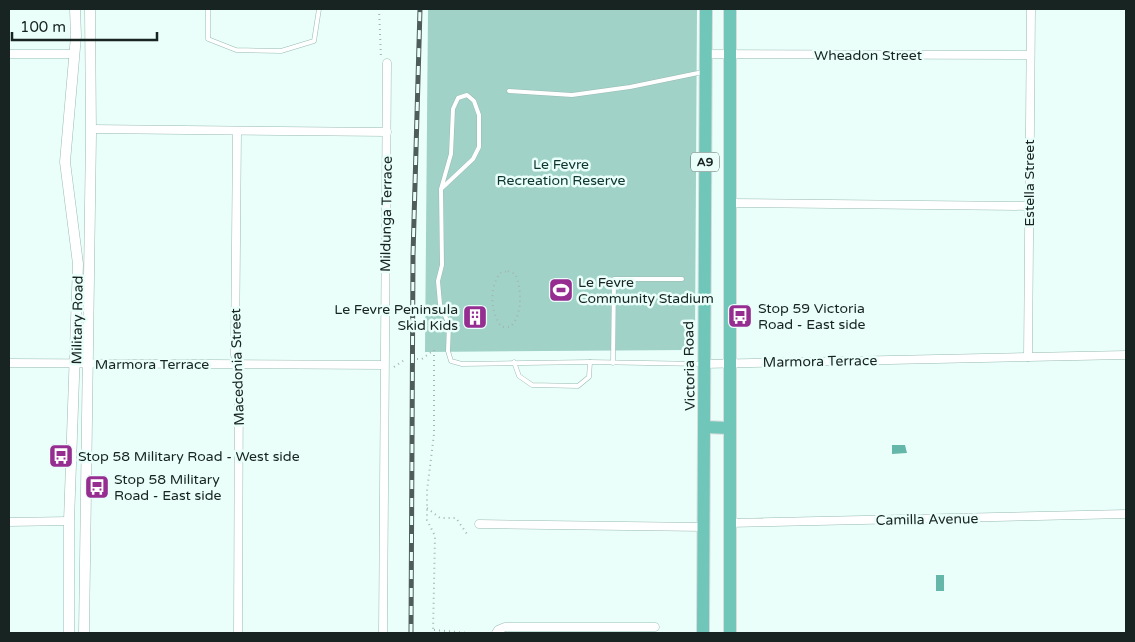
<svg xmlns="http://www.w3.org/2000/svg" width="1135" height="642" viewBox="0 0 1135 642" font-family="'Varela Round',sans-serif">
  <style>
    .green { fill: #a0d2c7 }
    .water { fill: #65b8a9 }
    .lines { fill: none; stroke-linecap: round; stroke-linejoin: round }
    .service-casing { stroke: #99bab3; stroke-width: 5 }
    .minor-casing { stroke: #99bab3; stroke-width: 9 }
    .tertiary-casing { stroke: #99bab3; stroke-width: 11 }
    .trunk-casing { stroke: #dadcdb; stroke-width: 14 }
    .path { stroke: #a3b5b1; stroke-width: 2; stroke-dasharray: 1 4; stroke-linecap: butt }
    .service { stroke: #fff; stroke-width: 4 }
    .minor { stroke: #fff; stroke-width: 8 }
    .tertiary { stroke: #fff; stroke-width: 10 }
    .trunk { stroke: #70c6b8; stroke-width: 12 }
    .rail-casing { stroke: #4e5d5a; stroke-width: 5 }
    .rail { stroke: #eafffa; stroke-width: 3; stroke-dasharray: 9; stroke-linecap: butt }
    .labels { text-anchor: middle; stroke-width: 5; stroke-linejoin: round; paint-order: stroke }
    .shield { fill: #eafffa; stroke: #566662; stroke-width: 1 }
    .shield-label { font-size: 12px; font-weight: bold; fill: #172421 }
    .street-label { font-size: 14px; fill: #172421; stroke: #eafffa }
    .park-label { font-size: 14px; fill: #0c352e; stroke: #eafffa }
    .poi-label { font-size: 14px; fill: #172421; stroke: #eafffa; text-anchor: start }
  </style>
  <rect width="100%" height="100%" fill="#eafffa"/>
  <!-- green -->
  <polygon class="green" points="428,9 697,9 695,335 688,350 425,352"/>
  <!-- water -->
  <g class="water">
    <polygon points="892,445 905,445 907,453 892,454"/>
    <rect x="936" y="575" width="8" height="16"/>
  </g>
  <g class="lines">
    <defs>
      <g id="service">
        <polyline points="208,9 208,39 236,50 281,51 314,41 319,9"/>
        <polyline points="509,91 572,95 630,87 703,72"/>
        <polyline points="441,189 473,159 479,147 479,115 474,101 467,95 458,98 453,109 451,154 441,189 442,265 438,281 440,304 449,325 448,351 451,361 462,364 590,362 702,364"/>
        <polyline points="514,362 519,376 532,385 578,386 589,377 590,362"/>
        <polyline points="613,363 614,279 682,279"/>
      </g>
      <g id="minor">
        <polyline points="9,54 74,54"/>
        <polyline points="705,54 1030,55"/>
        <polyline points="91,129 387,132"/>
        <polyline points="237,131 235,355 239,365 238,633"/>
        <polyline points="730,203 1029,206"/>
        <polyline points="1028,357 1031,9"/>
        <polyline points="9,363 384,365"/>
        <polyline points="704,364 1126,355"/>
        <polyline points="9,522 69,521"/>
        <polyline points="728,523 1126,514"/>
        <polyline points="479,524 704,527"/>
        <polyline points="383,633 387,63"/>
        <polyline points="496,633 498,630 505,627 655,627"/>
      </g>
      <g id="tertiary">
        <polyline points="69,633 69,521 78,264 65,162 76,36 75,9"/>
        <polyline points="84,633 91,134 90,9"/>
      </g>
      <g id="trunk">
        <polyline points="705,427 728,428"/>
        <polyline points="703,633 706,9"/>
        <polyline points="730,633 730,9"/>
      </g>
    </defs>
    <!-- service casing -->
    <use href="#service" class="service-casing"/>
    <!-- minor casing -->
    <use href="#minor" class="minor-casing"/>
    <!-- tertiary casing -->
    <use href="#tertiary" class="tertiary-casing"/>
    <!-- trunk casing -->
    <use href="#trunk" class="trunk-casing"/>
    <!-- path -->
    <g class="path">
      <polyline points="379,9 381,58"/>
      <path d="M508,271L515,274C522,288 523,316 510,327H502C490,313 489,289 500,273Z"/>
      <polyline points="417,359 422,359 434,350 434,434 427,491 427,520 435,536 433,633"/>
      <polyline points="394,367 406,359"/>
      <polyline points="427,508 440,518 456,518 467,534"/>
      <polyline points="434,630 469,633"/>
    </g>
    <!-- service -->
    <use href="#service" class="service"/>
    <!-- minor -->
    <use href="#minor" class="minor"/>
    <!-- tertiary -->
    <use href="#tertiary" class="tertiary"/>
    <!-- trunk -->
    <use href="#trunk" class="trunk"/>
    <defs>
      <polyline id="rail" points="411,633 413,255 420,9"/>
    </defs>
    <!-- rail casing -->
    <use href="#rail" class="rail-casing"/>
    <!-- rail -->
    <use href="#rail" class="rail"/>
  </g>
  <!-- icons -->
  <defs>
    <symbol id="stadium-square" viewBox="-11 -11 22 22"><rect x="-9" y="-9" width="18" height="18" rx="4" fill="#962d90" stroke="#eafffa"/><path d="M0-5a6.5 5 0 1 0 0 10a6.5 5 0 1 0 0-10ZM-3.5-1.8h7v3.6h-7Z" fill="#fff"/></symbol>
    <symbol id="bus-square" viewBox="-11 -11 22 22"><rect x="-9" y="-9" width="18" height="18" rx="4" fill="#962d90" stroke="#eafffa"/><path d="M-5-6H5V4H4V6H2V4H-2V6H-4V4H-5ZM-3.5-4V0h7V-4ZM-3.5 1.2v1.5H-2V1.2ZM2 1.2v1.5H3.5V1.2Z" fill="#fff"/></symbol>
    <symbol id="building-square" viewBox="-11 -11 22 22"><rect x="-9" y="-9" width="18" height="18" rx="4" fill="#962d90" stroke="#eafffa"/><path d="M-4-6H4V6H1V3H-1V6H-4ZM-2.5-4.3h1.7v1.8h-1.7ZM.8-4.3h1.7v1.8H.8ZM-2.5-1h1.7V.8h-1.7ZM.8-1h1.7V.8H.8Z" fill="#fff"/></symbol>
  </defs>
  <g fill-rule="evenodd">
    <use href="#stadium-square" x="547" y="276" width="28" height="28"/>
    <use href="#bus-square" x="726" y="302" width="28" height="28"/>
    <use href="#building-square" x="461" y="303" width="28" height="28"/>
    <use href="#bus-square" x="47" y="442" width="28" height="28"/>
    <use href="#bus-square" x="83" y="473" width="28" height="28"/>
  </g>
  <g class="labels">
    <!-- shield labels -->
    <rect class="shield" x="691" y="152.5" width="28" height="19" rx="4"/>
    <g class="shield-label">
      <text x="705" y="166">A9</text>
    </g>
    <!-- street labels -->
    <g class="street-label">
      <text x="868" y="60">Wheadon Street</text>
      <text transform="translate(1029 183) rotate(-90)" y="5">Estella Street</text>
      <text transform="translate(386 214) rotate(-89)" y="5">Mildunga Terrace</text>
      <text transform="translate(77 320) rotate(-89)" y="5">Military Road</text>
      <text transform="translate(820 361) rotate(-1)" y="5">Marmora Terrace</text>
      <text x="152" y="369">Marmora Terrace</text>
      <text transform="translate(689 366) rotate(-91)" y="5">Victoria Road</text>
      <text transform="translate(237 367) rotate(-92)" y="5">Macedonia Street</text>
      <text transform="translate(927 519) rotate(-1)" y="5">Camilla Avenue</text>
    </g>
    <!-- park labels -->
    <g class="park-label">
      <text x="561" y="169">Le Fevre<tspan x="561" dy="16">Recreation Reserve</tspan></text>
    </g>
    <!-- poi labels -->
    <g class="poi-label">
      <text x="578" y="287">Le Fevre<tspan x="578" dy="16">Community Stadium</tspan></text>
      <text x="758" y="313">Stop 59 Victoria<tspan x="758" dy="16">Road - East side</tspan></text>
      <text x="458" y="314" text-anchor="end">Le Fevre Peninsula<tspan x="458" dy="16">Skid Kids</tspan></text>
      <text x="78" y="461">Stop 58 Military Road - West side</text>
      <text x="114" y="484">Stop 58 Military<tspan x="114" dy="16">Road - East side</tspan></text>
    </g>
  </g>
  <!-- border -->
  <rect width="1135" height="642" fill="none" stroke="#172421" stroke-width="20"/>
  <!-- scale -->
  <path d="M12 32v8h145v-8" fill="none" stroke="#172421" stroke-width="2.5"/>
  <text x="20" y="32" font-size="15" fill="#172421" stroke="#eafffa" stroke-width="4" paint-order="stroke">100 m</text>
</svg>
